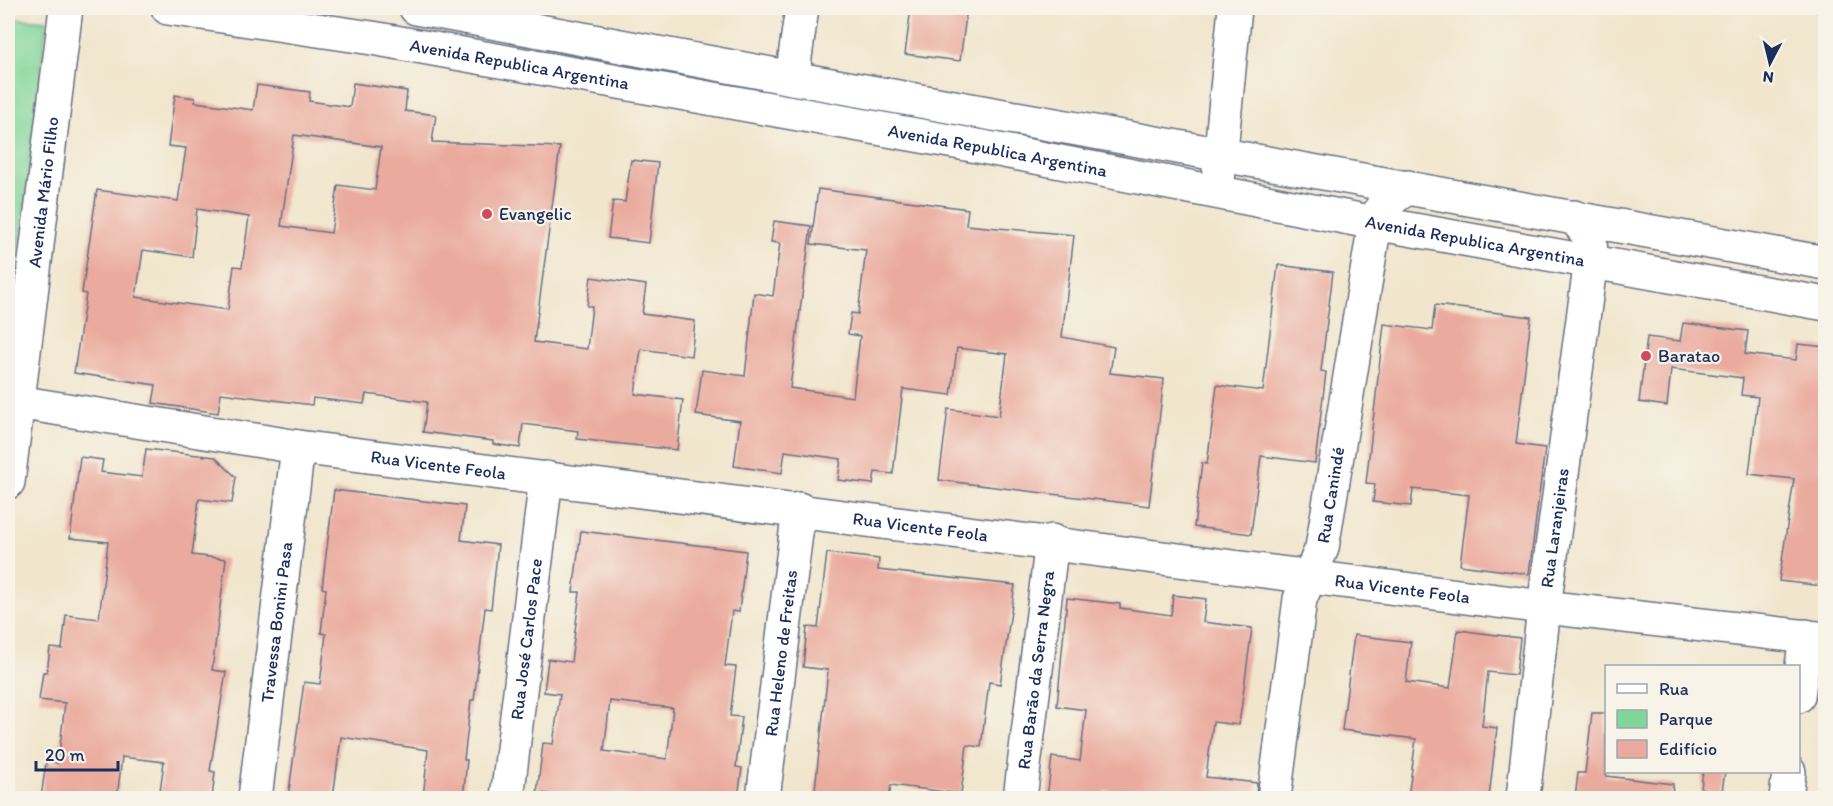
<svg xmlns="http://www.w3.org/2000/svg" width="1833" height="806" viewBox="0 0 1833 806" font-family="Itim,sans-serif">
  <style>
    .green { fill: #80d598; stroke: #4e827b; stroke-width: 1.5 }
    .building { fill: #eaab9e; fill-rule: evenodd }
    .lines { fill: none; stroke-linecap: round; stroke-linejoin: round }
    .minor-casing { stroke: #666f85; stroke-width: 36 }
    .major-casing { stroke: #666f85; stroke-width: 36 }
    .minor { stroke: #fff; stroke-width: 33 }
    .major { stroke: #fff; stroke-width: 33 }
    .poi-dot { fill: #d1495b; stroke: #f7f3e8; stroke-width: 2 }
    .labels { text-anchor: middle; stroke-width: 4.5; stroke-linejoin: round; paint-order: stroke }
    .street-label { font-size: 18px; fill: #1b2f5e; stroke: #f7f3e8 }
    .poi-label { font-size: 18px; fill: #1b2f5e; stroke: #f7f3e8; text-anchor: start }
  </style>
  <rect width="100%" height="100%" fill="#f7f3e8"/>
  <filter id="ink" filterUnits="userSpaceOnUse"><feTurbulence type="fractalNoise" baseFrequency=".0167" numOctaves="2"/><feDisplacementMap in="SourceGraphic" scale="12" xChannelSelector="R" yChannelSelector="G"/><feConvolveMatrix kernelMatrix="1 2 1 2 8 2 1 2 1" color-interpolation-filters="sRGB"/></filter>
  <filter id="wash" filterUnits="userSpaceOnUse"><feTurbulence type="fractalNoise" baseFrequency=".008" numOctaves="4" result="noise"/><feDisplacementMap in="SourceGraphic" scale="24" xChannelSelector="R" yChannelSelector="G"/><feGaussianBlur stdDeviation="1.35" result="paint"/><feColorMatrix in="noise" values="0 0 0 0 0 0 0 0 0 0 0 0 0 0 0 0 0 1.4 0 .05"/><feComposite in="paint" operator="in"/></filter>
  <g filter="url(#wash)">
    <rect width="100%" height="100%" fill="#f1e6cd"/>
    <!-- green -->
    <polygon class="green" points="8,18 47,21 8,346"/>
    <g id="blocks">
      <!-- building -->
      <g class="building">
        <polygon points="911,8 967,8 960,61 905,54"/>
        <path d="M353,83L407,91L405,111L436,115L432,142L560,147L534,342L587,349L592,306H587L591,277L646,285L642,314L695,321L691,356L641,349L635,394L683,400L677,450L577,439L578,431L523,424L520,448L493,444V441L423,432L427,402L366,394L364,404L313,398L312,405L221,393L218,413L153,403L156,385L74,373L86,294L82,293L97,190L178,201L186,148L168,146L175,95L195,98V102L253,110L257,85L310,92L309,101L350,107ZM294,135L381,147L375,190L338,185L331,233L281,226ZM197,209L249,217L242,267L234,266L228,310L136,297L143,250L192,257Z"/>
        <polygon points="631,160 658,163 649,243 608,238 613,201 625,202"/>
        <polygon points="818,189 968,209 966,225 1074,235 1062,337 1114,347 1110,373 1164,379 1149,506 939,480 948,409 999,416 1007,354 957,348 951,395 903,389 893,474 875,472 873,484 838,480 841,459 785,451 782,473 734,466 740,421 696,415 702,370 745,376 754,293 773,296 780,243 771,242 774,221 811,226 790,388 853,397 860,336 848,334 851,313 858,314 866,250 811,244"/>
        <polygon points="1278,265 1333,272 1321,371 1326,372 1315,463 1261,456 1251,534 1194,527 1202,463 1207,464 1217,385 1263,391"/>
        <polygon points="1435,305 1531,317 1516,444 1545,448 1529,574 1460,565 1469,495 1413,489 1411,506 1373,502 1375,484 1366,483 1384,324 1432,330"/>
        <polygon points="1683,323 1748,331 1745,354 1796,360 1798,344 1826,347 1826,567 1823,586 1779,581 1794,479 1749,474 1758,397 1741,395 1743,378 1671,369 1667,406 1639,402 1647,337 1680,341"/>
        <polygon points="146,449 215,457 236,477 232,503 199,499 192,555 226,559 212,670 226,672 210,771 215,772 212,798 159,798 164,762 122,757 117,798 41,798 46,762 58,763 65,703 39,700 43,672 47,672 50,648 62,649 66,615 99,619 108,542 70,538 80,457 103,460 101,472 142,477"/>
        <polygon points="334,490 465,506 461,540 498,545 491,609 485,608 474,700 471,700 464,760 467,760 463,798 423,798 428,750 341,737 333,798 288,798 304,682 320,684 326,634 321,633 326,589 322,588"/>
        <path d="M581,531L746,551L739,612L732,611L725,666L736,667L730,716L742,717L736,767L742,768L738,798H549V794L537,793L543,743L553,744L560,694L544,692L548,659L571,662L580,592H573ZM610,701L673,708L667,759L604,751Z"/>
        <polygon points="827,553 879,559 878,570 1015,585 1000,684 989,682 981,747 967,745 961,794 891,785 889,798 814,798 828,670 803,667 807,627 818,628"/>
        <polygon points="1173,595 1206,599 1203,622 1252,628 1239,725 1213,722 1206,777 1257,783 1256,798 1148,798 1149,796 1105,791 1104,798 1047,798 1052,757 1080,761 1086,710 1057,706 1067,598 1120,604 1120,608 1171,615"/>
        <polygon points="1458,630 1520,638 1516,675 1488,672 1482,726 1497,728 1489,798 1408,798 1416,739 1342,730 1354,635 1411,642 1406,682 1450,688"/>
        <polygon points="1592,713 1606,713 1606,776 1673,784 1672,798 1575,798 1578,773 1585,773"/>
        <polygon points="1703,771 1725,771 1721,798 1700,798"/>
      </g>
    </g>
  </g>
  <g filter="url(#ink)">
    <use href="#blocks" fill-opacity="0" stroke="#666f85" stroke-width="1.5"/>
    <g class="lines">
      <defs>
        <g id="minor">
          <polyline points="792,78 802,8"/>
          <polyline points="1217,191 1235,8"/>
          <path id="s1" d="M17,402L298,447L1544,607L1826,639"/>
          <polyline points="1798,696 1806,636"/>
          <path id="s2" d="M255,798L298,447"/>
          <path id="s3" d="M507,798L546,478"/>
          <path id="s4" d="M763,798L799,509"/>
          <path id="s5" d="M1020,798L1052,541"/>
          <path id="s6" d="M1274,798L1300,599L1322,548L1375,223L1383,205L1408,187"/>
          <path id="s7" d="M1523,798L1544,607L1591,260L1590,237L1574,217"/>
          <polyline points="1786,798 1789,772"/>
        </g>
        <g id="major">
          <path id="s8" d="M168,8L372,38L983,147L1375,223L1826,304"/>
          <polyline points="416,8 792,78 1826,263"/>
          <path id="s9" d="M8,482L66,8"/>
        </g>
      </defs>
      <!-- minor casing -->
      <use href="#minor" class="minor-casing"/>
      <!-- major casing -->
      <use href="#major" class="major-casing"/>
      <!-- minor -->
      <use href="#minor" class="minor"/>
      <!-- major -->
      <use href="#major" class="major"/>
    </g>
  </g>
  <!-- markers -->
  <g class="poi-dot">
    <circle cx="487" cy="214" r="6"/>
    <circle cx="1646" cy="356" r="6"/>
  </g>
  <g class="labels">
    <!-- street labels -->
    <g class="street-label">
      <text dy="6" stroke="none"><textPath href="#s8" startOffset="356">Avenida Republica Argentina</textPath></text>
      <text dy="6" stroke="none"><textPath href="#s8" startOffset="842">Avenida Republica Argentina</textPath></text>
      <text dy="6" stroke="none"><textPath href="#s9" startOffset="292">Avenida Mário Filho</textPath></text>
      <text dy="6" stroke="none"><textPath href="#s8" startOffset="1328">Avenida Republica Argentina</textPath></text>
      <text dy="6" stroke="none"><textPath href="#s1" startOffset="426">Rua Vicente Feola</textPath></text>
      <text dy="6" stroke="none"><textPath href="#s6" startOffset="310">Rua Canindé</textPath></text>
      <text dy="6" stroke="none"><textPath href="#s1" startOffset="912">Rua Vicente Feola</textPath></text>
      <text dy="6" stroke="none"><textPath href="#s7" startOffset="272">Rua Laranjeiras</textPath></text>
      <text dy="6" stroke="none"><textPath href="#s1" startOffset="1398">Rua Vicente Feola</textPath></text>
      <text dy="6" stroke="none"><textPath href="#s2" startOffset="177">Travessa Bonini Pasa</textPath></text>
      <text dy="6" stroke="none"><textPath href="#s3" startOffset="160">Rua José Carlos Pace</textPath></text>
      <text dy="6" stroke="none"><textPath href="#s4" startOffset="146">Rua Heleno de Freitas</textPath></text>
      <text dy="6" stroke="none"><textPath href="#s5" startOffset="129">Rua Barão da Serra Negra</textPath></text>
    </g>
    <!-- poi labels -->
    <g class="poi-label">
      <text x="499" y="220">Evangelic</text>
      <text x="1658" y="362">Baratao</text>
    </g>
  </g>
  <!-- margin -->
  <rect width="1833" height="806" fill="none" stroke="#f7f3e8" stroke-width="30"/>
  <!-- legend -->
  <rect x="1605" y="665" width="195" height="108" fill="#f7f3e8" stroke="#9fa5b1" stroke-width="1.5"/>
  <rect x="1617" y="684" width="30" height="9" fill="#ffffff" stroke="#9fa5b1" stroke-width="1.5"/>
  <text x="1659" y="695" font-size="18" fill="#1b2f5e">Rua</text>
  <rect x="1617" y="710" width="30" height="18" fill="#80d598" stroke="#9fa5b1" stroke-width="1.5"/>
  <text x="1659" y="725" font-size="18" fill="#1b2f5e">Parque</text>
  <rect x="1617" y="740" width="30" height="18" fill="#eaab9e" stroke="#9fa5b1" stroke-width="1.5"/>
  <text x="1659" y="755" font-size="18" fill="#1b2f5e">Edifício</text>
  <!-- north arrow -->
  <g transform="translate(1770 63) rotate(187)" stroke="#f7f3e8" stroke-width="4.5" paint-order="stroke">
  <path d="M0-4.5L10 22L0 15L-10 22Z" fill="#1b2f5e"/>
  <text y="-9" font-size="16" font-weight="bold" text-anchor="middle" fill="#1b2f5e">N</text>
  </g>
  <!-- scale -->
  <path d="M36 761v9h82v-9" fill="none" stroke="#1b2f5e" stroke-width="3"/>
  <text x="45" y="761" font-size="18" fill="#1b2f5e" stroke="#f7f3e8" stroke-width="4.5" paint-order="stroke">20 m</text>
</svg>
